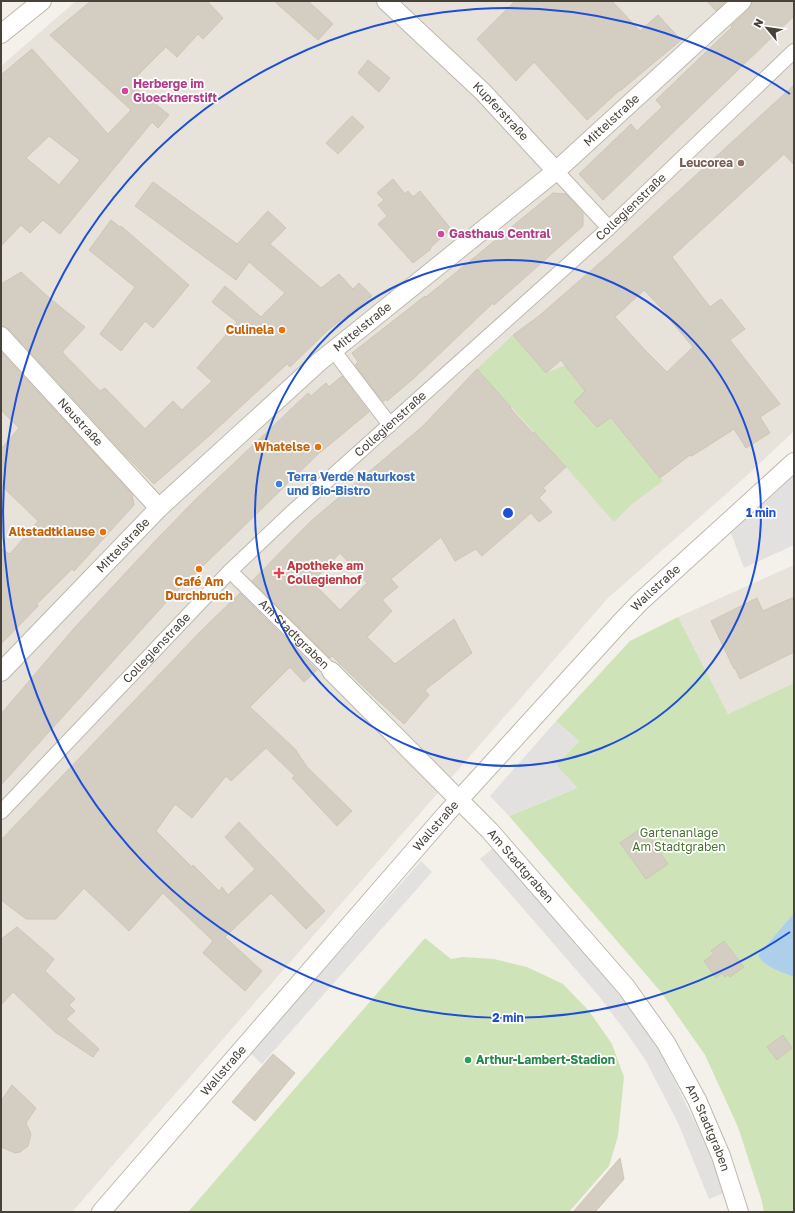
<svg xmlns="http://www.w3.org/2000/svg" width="795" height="1213" viewBox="0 0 795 1213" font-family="'Golos Text',sans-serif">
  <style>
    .residential { fill: #e7e3da }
    .green { fill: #cfe3b8 }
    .parking { fill: #e3e1df }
    .water { fill: #aecfe9 }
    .building { fill: #d4cec2; stroke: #cec6b5; fill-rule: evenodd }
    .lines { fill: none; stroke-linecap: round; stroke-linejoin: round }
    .pedestrian-casing { stroke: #beb9ae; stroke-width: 16 }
    .minor-casing { stroke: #beb9ae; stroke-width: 20 }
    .pedestrian { stroke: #fff; stroke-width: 14 }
    .minor { stroke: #fff; stroke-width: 18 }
    .ring { fill: none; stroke: #1d4ed8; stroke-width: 2 }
    .hotel-dot { fill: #d1479c; stroke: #fff; stroke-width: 1.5 }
    .education-dot { fill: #8d6e63; stroke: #fff; stroke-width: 1.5 }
    .food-dot { fill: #e8710a; stroke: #fff; stroke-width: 1.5 }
    .shop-dot { fill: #3f7fe0; stroke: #fff; stroke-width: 1.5 }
    .health-dot { fill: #e0444e; stroke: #fff; stroke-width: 1.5 }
    .leisure-dot { fill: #2e9e5b; stroke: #fff; stroke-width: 1.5 }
    .labels { text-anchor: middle; stroke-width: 3.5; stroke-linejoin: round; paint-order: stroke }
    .hotel-label { font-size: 12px; font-weight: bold; fill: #b23c85; stroke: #fff; text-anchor: start }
    .street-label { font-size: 12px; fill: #47423a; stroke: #fff }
    .education-label { font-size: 12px; font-weight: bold; fill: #785e54; stroke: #fff; text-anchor: end }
    .food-label { font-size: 12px; font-weight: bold; fill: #c56008; stroke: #fff; text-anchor: end }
    .shop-label { font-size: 12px; font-weight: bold; fill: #366cbe; stroke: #fff; text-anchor: start }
    .health-label { font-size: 12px; font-weight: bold; fill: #be3a42; stroke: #fff; text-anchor: start }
    .park-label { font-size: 12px; fill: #497432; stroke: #fff }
    .leisure-label { font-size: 12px; font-weight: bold; fill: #27864d; stroke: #fff; text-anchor: start }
    .centre { fill: #1d4ed8; stroke: #fff; stroke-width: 2 }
    .ring-label { font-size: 12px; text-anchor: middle; font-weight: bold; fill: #1d4ed8; stroke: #fff; stroke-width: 3.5; stroke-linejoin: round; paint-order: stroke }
  </style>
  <rect width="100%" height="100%" fill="#f4f1eb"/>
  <!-- residential -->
  <g class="residential">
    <polygon points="76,1 794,1 794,431 742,480 608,598 72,1212 1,1212 1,66"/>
    <polygon points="794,565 794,683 728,714 678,617"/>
  </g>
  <!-- green -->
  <g class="green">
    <polygon points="513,335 546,373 565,365 585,391 574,402 597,427 611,419 663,481 632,504 614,522 566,467 477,369"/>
    <polygon points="678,617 728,714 794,683 794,913 758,955 766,964 794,977 794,1212 764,1212 761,1198 738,1127 705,1055 661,992 509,816 577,788 556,765 579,741 556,721 630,641"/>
    <polygon points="425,938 451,959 463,957 494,959 527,967 563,984 589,1011 612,1044 624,1077 618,1136 609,1166 569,1212 188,1212"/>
  </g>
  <!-- parking -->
  <g class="parking">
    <polygon points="794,474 794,545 744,568 731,533"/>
    <polygon points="556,721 579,741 556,765 577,788 509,816 490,796"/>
    <polygon points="493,848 589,957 626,1003 659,1049 699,1131 718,1175 724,1193 709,1199 678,1123 646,1061 626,1032 598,995 480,859"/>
    <polygon points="421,861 432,872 262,1064 250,1053"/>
  </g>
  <!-- water -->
  <path class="water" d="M794,913V977C782,972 764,967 758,955Z"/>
  <!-- building -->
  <g class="building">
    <path d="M91,1H207L223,18L203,39L198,34L177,57L166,47L130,83L169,115L158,128L152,122L60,234L43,220L30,233L21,225L1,246V75L32,49L108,134L131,110L50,35ZM49,136L80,160L59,185L26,158Z"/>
    <polygon points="274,1 308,1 333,24 318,40"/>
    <polygon points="515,1 612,1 640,31 658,15 681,40 620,91 620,90 587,120 534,62 516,81 477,39"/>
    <polygon points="707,1 726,1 716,11"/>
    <polygon points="752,1 794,1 794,16 603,200 579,174 631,124 637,131 662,107 656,100 732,27 731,26 749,9"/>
    <polygon points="368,60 390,78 379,92 358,73"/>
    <path d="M794,85V165L784,154L672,257L710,307L721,299L745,329L730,340L780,404L760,417L770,433L746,448L734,429L692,456L690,455L660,478L611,418L597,427L574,402L585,391L561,360L546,373L513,335L539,316L610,254ZM644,290L667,314L666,315L693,347L667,372L643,348L615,317Z"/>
    <polygon points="352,116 364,127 338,154 326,143"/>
    <polygon points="393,179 405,194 408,191 413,197 420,191 451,229 430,248 431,249 413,263 378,224 387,216 378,205 384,200 377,193"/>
    <polygon points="153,182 237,244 268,211 286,228 270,244 321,288 339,274 353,289 359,283 372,296 328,330 290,367 287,364 210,435 154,484 125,455 9,329 1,326 1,284 21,272 46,295 85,327 62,352 100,391 105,388 145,429 173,401 182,410 212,381 197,368 237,322 212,302 225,286 261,317 285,293 249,262 236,280 135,206"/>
    <polygon points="553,193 566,194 583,213 583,226 494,305 493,303 413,379 387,401 386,399 383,402 355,365 358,362 352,353 425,296 426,297"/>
    <polygon points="111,220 120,227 121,226 189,285 153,328 145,321 121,351 100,334 135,287 89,250"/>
    <polygon points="1,352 132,494 134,505 74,571 72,569 37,604 38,606 1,644 1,549 10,554 38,521 1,485 1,449 19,428 1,410"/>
    <path d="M477,369L511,407L510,408L533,433L534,432L566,467L543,488L546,491L539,498L552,512L539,522L531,513L482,556L476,549L455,561L441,537L391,579L398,587L382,600L392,611L367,637L395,664L454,619L472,653L425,690L429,695L404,724L371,694L332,656L330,658L252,581L311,521L423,426ZM340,553L367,583L340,610L312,582Z"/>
    <polygon points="342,376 369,412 317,455 170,598 1,785 1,714 76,626 158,538 195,500 308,393 311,396 326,383 329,387"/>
    <polygon points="240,593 317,670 304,682 290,667 250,707 295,749 307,767 352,811 337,826 292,778 295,776 266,748 231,781 226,776 192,818 175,804 156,831 192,867 193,865 219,891 222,887 228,895 255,869 225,837 239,822 325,911 306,929 271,893 225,937 262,971 245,991 203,953 213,941 163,893 129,931 84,888 56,919 26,919 1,900 1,840 200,632"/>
    <polygon points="794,597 794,652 740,679 735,668 734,669 711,621 757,598 763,611"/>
    <polygon points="643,827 668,864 646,879 620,843"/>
    <polygon points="17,927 54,959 45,971 75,999 69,1005 75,1011 66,1019 99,1049 93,1057 55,1032 13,992 1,1005 1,939"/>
    <polygon points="724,941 744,967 730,977 728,974 725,977 722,973 716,978 704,961 714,954 711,951"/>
    <polygon points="783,1035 792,1048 777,1060 767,1047"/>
    <polygon points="273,1054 295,1073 255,1121 232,1102"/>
    <polygon points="12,1085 36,1108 26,1123 31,1134 28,1146 20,1152 15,1153 1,1147 1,1101"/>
    <polygon points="620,1158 624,1179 595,1212 573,1212"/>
  </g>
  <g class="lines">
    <defs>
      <g id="pedestrian">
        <polyline points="556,171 609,228"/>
        <polyline points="333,350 390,425"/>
        <path id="s1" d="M230,571L331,671"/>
        <path id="s2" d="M1,812L230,571L289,515L609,228L794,51"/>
      </g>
      <g id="minor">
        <path id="s3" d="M386,1L483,92L556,171"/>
        <polyline points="1,34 42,1"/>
        <path id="s4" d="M1,336L159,508"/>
        <path id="s5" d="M331,671L490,831L626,987L666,1043L697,1100L721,1156L739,1212"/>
        <path id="s6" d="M1,672L159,508L319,362L556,171L742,1"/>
        <path id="s7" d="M101,1212L446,814L619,624L640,602L794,462"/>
      </g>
    </defs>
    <!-- pedestrian casing -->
    <use href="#pedestrian" class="pedestrian-casing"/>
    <!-- minor casing -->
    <use href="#minor" class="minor-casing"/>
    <!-- pedestrian -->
    <use href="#pedestrian" class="pedestrian"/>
    <!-- minor -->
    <use href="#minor" class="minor"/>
  </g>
  <!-- distance rings -->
  <g class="ring">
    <circle cx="508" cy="513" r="253"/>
    <path d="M790 932A505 505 0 1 1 790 94"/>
  </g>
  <!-- markers -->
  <g class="hotel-dot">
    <circle cx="125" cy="91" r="4"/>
    <circle cx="441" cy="234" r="4"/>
  </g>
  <circle class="education-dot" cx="741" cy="163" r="4"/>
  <g class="food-dot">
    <circle cx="282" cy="330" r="4"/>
    <circle cx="318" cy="447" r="4"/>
    <circle cx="103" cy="532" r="4"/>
    <circle cx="199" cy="569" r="4"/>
  </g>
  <circle class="shop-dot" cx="279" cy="484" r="4"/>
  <path class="health-dot" d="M277 567h4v4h4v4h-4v4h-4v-4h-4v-4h4z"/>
  <circle class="leisure-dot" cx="468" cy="1060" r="4"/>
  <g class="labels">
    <!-- hotel labels -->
    <g class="hotel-label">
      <text x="133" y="88">Herberge im<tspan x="133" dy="14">Gloecknerstift</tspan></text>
      <text x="449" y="238">Gasthaus Central</text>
    </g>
    <!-- street labels -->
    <g class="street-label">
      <text dy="4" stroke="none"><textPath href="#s3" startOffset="159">Kupferstraße</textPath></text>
      <text dy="4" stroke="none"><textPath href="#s6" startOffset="824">Mittelstraße</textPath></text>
      <text dy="4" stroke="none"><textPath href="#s2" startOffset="874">Collegienstraße</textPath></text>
      <text dy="4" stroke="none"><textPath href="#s6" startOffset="500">Mittelstraße</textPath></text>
      <text dy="4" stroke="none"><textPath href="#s4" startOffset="117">Neustraße</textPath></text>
      <text dy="4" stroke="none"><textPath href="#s2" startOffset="550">Collegienstraße</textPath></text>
      <text dy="4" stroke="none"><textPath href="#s6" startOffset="176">Mittelstraße</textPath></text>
      <text dy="4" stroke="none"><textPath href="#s7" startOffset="835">Wallstraße</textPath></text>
      <text dy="4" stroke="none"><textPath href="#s1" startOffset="90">Am Stadtgraben</textPath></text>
      <text dy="4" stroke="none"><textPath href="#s2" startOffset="226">Collegienstraße</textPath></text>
      <text dy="4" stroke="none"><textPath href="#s7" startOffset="511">Wallstraße</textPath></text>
      <text dy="4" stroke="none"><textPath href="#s5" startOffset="272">Am Stadtgraben</textPath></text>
      <text dy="4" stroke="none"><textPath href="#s7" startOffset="187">Wallstraße</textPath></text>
      <text dy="4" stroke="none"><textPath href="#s5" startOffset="596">Am Stadtgraben</textPath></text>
    </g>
    <!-- education labels -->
    <g class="education-label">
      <text x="733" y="167">Leucorea</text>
    </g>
    <!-- food labels -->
    <g class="food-label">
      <text x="274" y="334">Culinela</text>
      <text x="310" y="451">Whatelse</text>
      <text x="95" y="536">Altstadtklause</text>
      <text x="199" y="586" text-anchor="middle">Café Am<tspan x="199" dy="14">Durchbruch</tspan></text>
    </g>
    <!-- shop labels -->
    <g class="shop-label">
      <text x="287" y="481">Terra Verde Naturkost<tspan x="287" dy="14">und Bio-Bistro</tspan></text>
    </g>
    <!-- health labels -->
    <g class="health-label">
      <text x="287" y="570">Apotheke am<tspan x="287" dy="14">Collegienhof</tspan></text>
    </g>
    <!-- park labels -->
    <g class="park-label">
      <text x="679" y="837">Gartenanlage<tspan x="679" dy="14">Am Stadtgraben</tspan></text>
    </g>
    <!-- leisure labels -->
    <g class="leisure-label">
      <text x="476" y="1064">Arthur-Lambert-Stadion</text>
    </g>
  </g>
  <circle cx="508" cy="513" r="6" class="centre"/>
  <g class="ring-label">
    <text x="761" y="517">1 min</text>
    <text x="508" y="1022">2 min</text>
  </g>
  <!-- border -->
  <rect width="795" height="1213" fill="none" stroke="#47423a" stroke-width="4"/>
  <!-- north arrow -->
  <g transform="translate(767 28) rotate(299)" stroke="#ffffff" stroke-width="3" paint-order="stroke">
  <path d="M0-3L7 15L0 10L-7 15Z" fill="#47423a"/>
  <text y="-6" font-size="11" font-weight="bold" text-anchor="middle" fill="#47423a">N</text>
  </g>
</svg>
